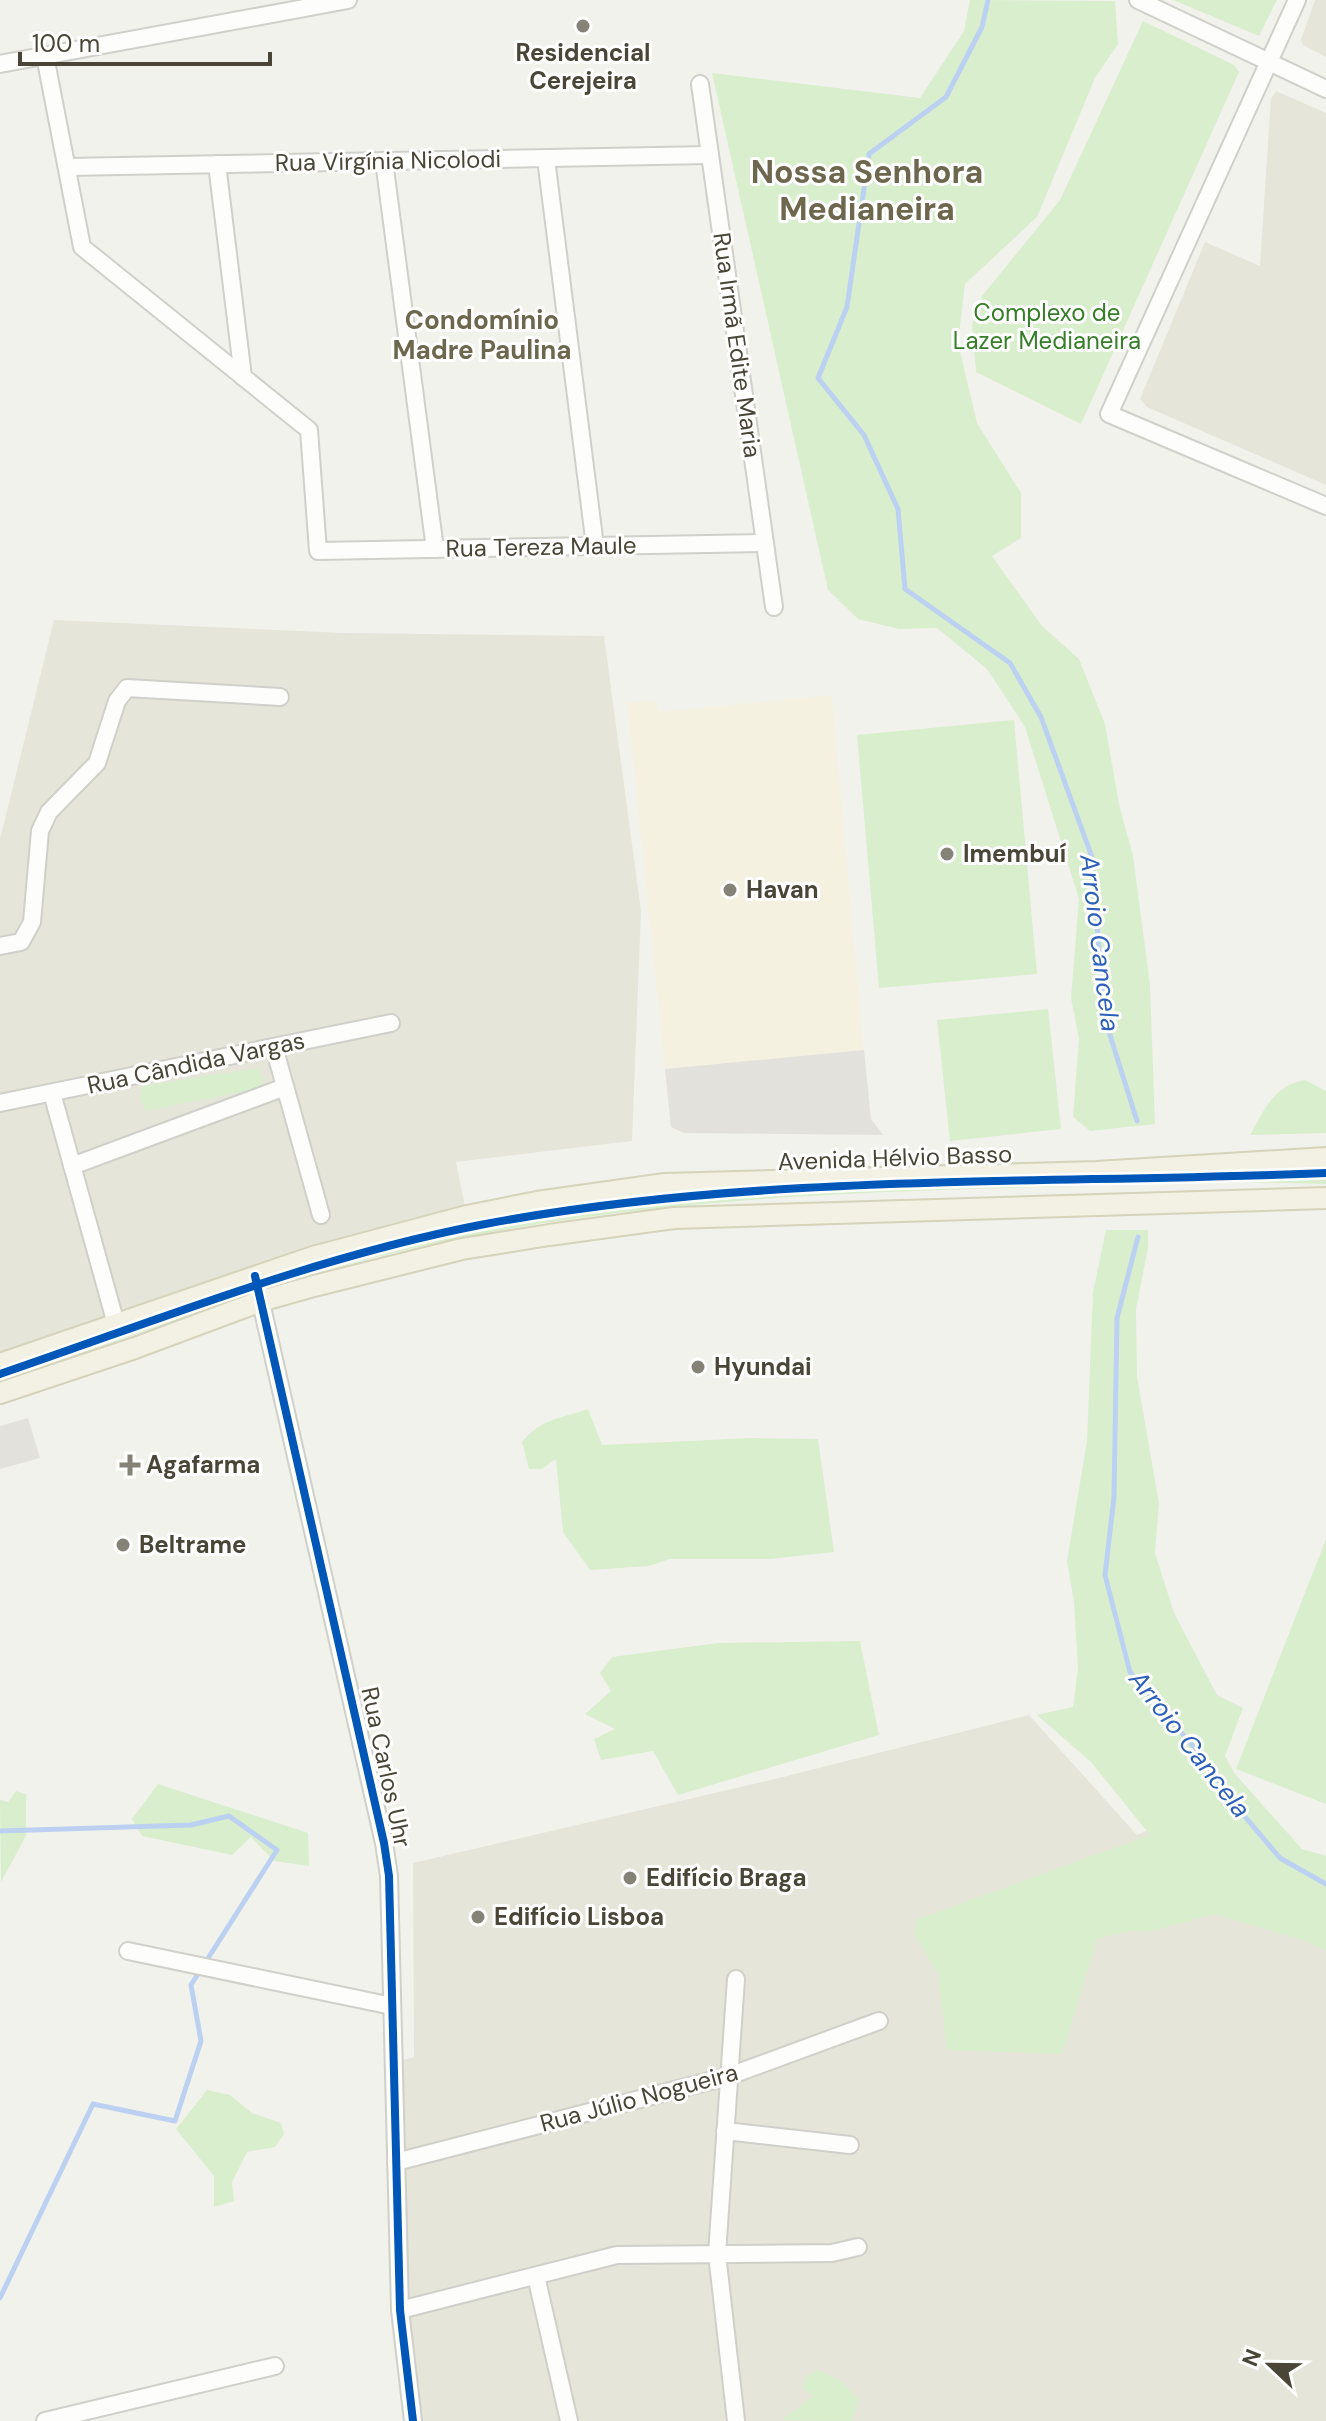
<svg xmlns="http://www.w3.org/2000/svg" width="1326" height="2421" viewBox="0 0 1326 2421" font-family="'DM Sans',sans-serif">
  <style>
    .residential { fill: #e6e5da }
    .commercial { fill: #f5f1e0 }
    .green { fill: #d9eecd }
    .parking { fill: #e2e1dc }
    .lines { fill: none; stroke-linecap: round; stroke-linejoin: round }
    .stream { stroke: #bcd1f1; stroke-width: 5 }
    .minor-casing { stroke: #d0d0ca; stroke-width: 20 }
    .major-casing { stroke: #d5d3ba; stroke-width: 24 }
    .minor { stroke: #fdfdfc; stroke-width: 16 }
    .major { stroke: #f2f1e4; stroke-width: 20 }
    .cycleway-casing { stroke: #fff; stroke-width: 13 }
    .cycleway { stroke: #0057b8; stroke-width: 8 }
    .poi-dot { fill: #858277; stroke: #fff; stroke-width: 3 }
    .labels { text-anchor: middle; stroke-width: 6; stroke-linejoin: round; paint-order: stroke }
    .poi-label { font-size: 24px; font-weight: bold; fill: #4a4637; stroke: #fff; text-anchor: start }
    .street-label { font-size: 24px; fill: #4a4637; stroke: #fff }
    .park-label { font-size: 24px; fill: #367e28; stroke: #fff }
    .neighbourhood-label { font-size: 26px; font-weight: bold; fill: #6d674e; stroke: #fff }
    .water-label { font-size: 26px; font-style: italic; fill: #2c60ba; stroke: #fff }
    .district-label { font-size: 32px; font-weight: bold; fill: #6d674e; stroke: #fff }
  </style>
  <rect width="100%" height="100%" fill="#f2f2ed"/>
  <!-- residential -->
  <g class="residential">
    <polygon points="1315,0 1326,0 1326,57 1303,45 1301,40"/>
    <polygon points="1276,91 1326,113 1326,485 1147,407 1140,399 1205,242 1260,266 1271,98"/>
    <polygon points="54,620 344,633 604,636 641,911 632,1141 456,1162 467,1216 0,1364 0,839"/>
    <polygon points="1029,1715 1137,1835 1229,1794 1326,1884 1326,2421 413,2421 393,2063 414,2057 413,1863 771,1780"/>
  </g>
  <!-- commercial -->
  <polygon class="commercial" points="832,695 869,1110 875,1126 883,1135 678,1132 671,1127 627,703 657,700 658,712"/>
  <!-- green -->
  <g class="green">
    <polygon points="970,0 1115,1 1118,44 1095,78 1037,217 965,284 958,343 977,423 1021,493 1021,538 992,556 1042,626 1079,659 1105,724 1119,804 1133,856 1150,985 1155,1124 1090,1131 1073,1117 1079,1039 1071,998 1079,899 1025,727 987,669 937,628 899,629 858,619 828,590 712,73 920,98 964,31"/>
    <polygon points="1173,0 1277,0 1259,36"/>
    <polygon points="1143,21 1234,65 1239,72 1081,424 976,372 972,325 982,296 1060,200"/>
    <polygon points="1014,720 1037,974 879,988 857,735"/>
    <polygon points="1048,1009 1061,1129 950,1141 937,1020"/>
    <polygon points="258,1068 264,1077 261,1088 146,1111 140,1098 143,1086"/>
    <path d="M1305,1080L1326,1091V1133L1250,1135C1264,1110 1274,1085 1305,1080Z"/>
    <path d="M1326,1176V1184C1221,1180 1116,1185 1011,1188C783,1194 550,1206 329,1270L327,1267C605,1183 899,1187 1187,1179C1233,1178 1280,1179 1326,1176Z"/>
    <polygon points="1106,1230 1148,1230 1148,1248 1136,1309 1137,1377 1159,1503 1155,1553 1174,1613 1217,1695 1243,1708 1225,1756 1235,1774 1302,1849 1326,1856 1326,1951 1308,1942 1215,1914 1152,1931 1129,1931 1097,1939 1062,2054 947,2050 938,1973 914,1934 918,1919 1150,1835 1091,1762 1037,1715 1073,1707 1078,1668 1074,1602 1067,1561 1087,1441 1093,1292"/>
    <polygon points="239,1294 241,1297 0,1382 0,1377"/>
    <path d="M588,1409L602,1445L752,1438L818,1439L834,1552L770,1559H670L649,1566L590,1570L563,1532L556,1459L542,1469H529L522,1442C543,1417 561,1419 588,1409Z"/>
    <polygon points="1326,1539 1326,1804 1236,1769"/>
    <polygon points="860,1641 879,1735 678,1795 653,1751 601,1760 594,1739 615,1729 585,1714 611,1691 600,1673 612,1657 718,1643"/>
    <polygon points="158,1784 308,1833 309,1866 274,1861 251,1837 232,1855 142,1836 132,1819"/>
    <polygon points="16,1791 26,1794 26,1836 1,1882 0,1800 8,1802"/>
    <polygon points="207,2090 230,2095 252,2113 281,2123 284,2134 275,2147 247,2152 232,2182 234,2201 214,2207 214,2176 176,2129"/>
    <polygon points="819,2370 842,2382 859,2400 852,2421 781,2420 813,2396 803,2388 807,2376"/>
  </g>
  <!-- parking -->
  <g class="parking">
    <polygon points="864,1050 871,1119 883,1135 684,1133 671,1127 665,1069"/>
    <polygon points="28,1418 40,1458 0,1469 0,1426"/>
  </g>
  <g class="lines">
    <!-- stream -->
    <g class="stream">
      <polyline points="988,0 982,27 946,97 869,154 847,307 818,378 864,435 898,509 905,589 1010,663 1041,717 1092,857 1104,1016 1137,1121"/>
      <polyline points="1138,1237 1117,1318 1114,1497 1105,1575 1130,1672 1197,1751 1241,1812 1280,1858 1326,1884"/>
      <polyline points="0,1831 191,1825 229,1816 277,1850 191,1985 201,2041 175,2121 93,2104 0,2298"/>
    </g>
    <defs>
      <g id="minor">
        <polyline points="1138,0 1326,89"/>
        <polyline points="1297,0 1109,414 1326,506"/>
        <polyline points="45,56 82,247 309,430 318,551 765,543"/>
        <polyline points="0,64 348,0"/>
        <polyline points="700,84 774,607"/>
        <polyline points="546,159 595,546"/>
        <polyline points="384,161 435,549"/>
        <polyline points="217,164 243,377"/>
        <polyline points="67,167 710,155"/>
        <polyline points="0,946 21,942 32,922 40,831 49,812 97,763 117,701 127,688 280,697"/>
        <polyline points="274,1047 321,1215"/>
        <polyline points="52,1093 116,1324"/>
        <polyline points="0,1103 391,1023"/>
        <polyline points="72,1166 285,1087"/>
        <polyline points="255,1276 384,1843 389,1876 400,2310 413,2421"/>
        <polyline points="128,1951 392,2006"/>
        <polyline points="736,1979 717,2254 736,2421"/>
        <polyline points="725,2131 850,2145"/>
        <polyline points="396,2162 729,2076 879,2021"/>
        <polyline points="536,2276 569,2421"/>
        <polyline points="400,2310 617,2255 832,2253 858,2247"/>
        <polyline points="45,2421 275,2366"/>
      </g>
      <g id="major">
        <polyline points="0,1364 313,1257 467,1216 537,1202 665,1184 1096,1172 1326,1158"/>
        <polyline points="0,1393 135,1348 261,1301 314,1286 462,1249 549,1235 674,1218 1326,1198"/>
      </g>
    </defs>
    <!-- minor casing -->
    <use href="#minor" class="minor-casing"/>
    <!-- major casing -->
    <use href="#major" class="major-casing"/>
    <!-- minor -->
    <use href="#minor" class="minor"/>
    <!-- major -->
    <use href="#major" class="major"/>
    <defs>
      <g id="cycleway">
        <polyline points="255,1276 384,1843 389,1876 400,2310 413,2421"/>
        <path d="M0,1374C158,1320 315,1257 480,1225C758,1172 1044,1185 1326,1173"/>
      </g>
    </defs>
    <!-- cycleway casing -->
    <use href="#cycleway" class="cycleway-casing"/>
    <!-- cycleway -->
    <use href="#cycleway" class="cycleway"/>
  </g>
  <!-- markers -->
  <g class="poi-dot">
    <circle cx="583" cy="26" r="8"/>
    <circle cx="947" cy="854" r="8"/>
    <circle cx="730" cy="890" r="8"/>
    <circle cx="698" cy="1367" r="8"/>
    <path d="M126 1453h8v8h8v8h-8v8h-8v-8h-8v-8h8z"/>
    <circle cx="123" cy="1545" r="8"/>
    <circle cx="630" cy="1878" r="8"/>
    <circle cx="478" cy="1917" r="8"/>
  </g>
  <g class="labels">
    <!-- poi labels -->
    <g class="poi-label">
      <text x="583" y="61" text-anchor="middle">Residencial<tspan x="583" dy="28">Cerejeira</tspan></text>
      <text x="963" y="862">Imembuí</text>
      <text x="746" y="898">Havan</text>
      <text x="714" y="1375">Hyundai</text>
      <text x="146" y="1473">Agafarma</text>
      <text x="139" y="1553">Beltrame</text>
      <text x="646" y="1886">Edifício Braga</text>
      <text x="494" y="1925">Edifício Lisboa</text>
    </g>
    <!-- street labels -->
    <g class="street-label">
      <text transform="translate(388 161) rotate(-1)" y="8">Rua Virgínia Nicolodi</text>
      <text transform="translate(737 345) rotate(82)" y="8">Rua Irmã Edite Maria</text>
      <text transform="translate(541 547) rotate(-1)" y="8">Rua Tereza Maule</text>
      <text transform="translate(196 1063) rotate(-12)" y="8">Rua Cândida Vargas</text>
      <text transform="translate(895 1158) rotate(-2)" y="8">Avenida Hélvio Basso</text>
      <text transform="translate(386 1767) rotate(78)" y="8">Rua Carlos Uhr</text>
      <text transform="translate(639 2098) rotate(-15)" y="8">Rua Júlio Nogueira</text>
    </g>
    <!-- park labels -->
    <g class="park-label">
      <text x="1047" y="321">Complexo de<tspan x="1047" dy="28">Lazer Medianeira</tspan></text>
    </g>
    <!-- neighbourhood labels -->
    <g class="neighbourhood-label">
      <text x="482" y="329">Condomínio<tspan x="482" dy="30">Madre Paulina</tspan></text>
    </g>
    <!-- water labels -->
    <g class="water-label">
      <text transform="translate(1100 943) rotate(83)" y="9">Arroio Cancela</text>
      <text transform="translate(1190 1744) rotate(52)" y="9">Arroio Cancela</text>
    </g>
    <!-- district labels -->
    <g class="district-label">
      <text x="867" y="183">Nossa Senhora<tspan x="867" dy="37">Medianeira</tspan></text>
    </g>
  </g>
  <!-- north arrow -->
  <g transform="translate(1270 2365) rotate(292)" stroke="#ffffff" stroke-width="6" paint-order="stroke">
  <path d="M0-6L14 30L0 20L-14 30Z" fill="#4a4637"/>
  <text y="-12" font-size="22" font-weight="bold" text-anchor="middle" fill="#4a4637">N</text>
  </g>
  <!-- scale -->
  <path d="M20 52v12h250v-12" fill="none" stroke="#4a4637" stroke-width="4"/>
  <text x="32" y="52" font-size="24" fill="#4a4637" stroke="#ffffff" stroke-width="6" paint-order="stroke">100 m</text>
</svg>
